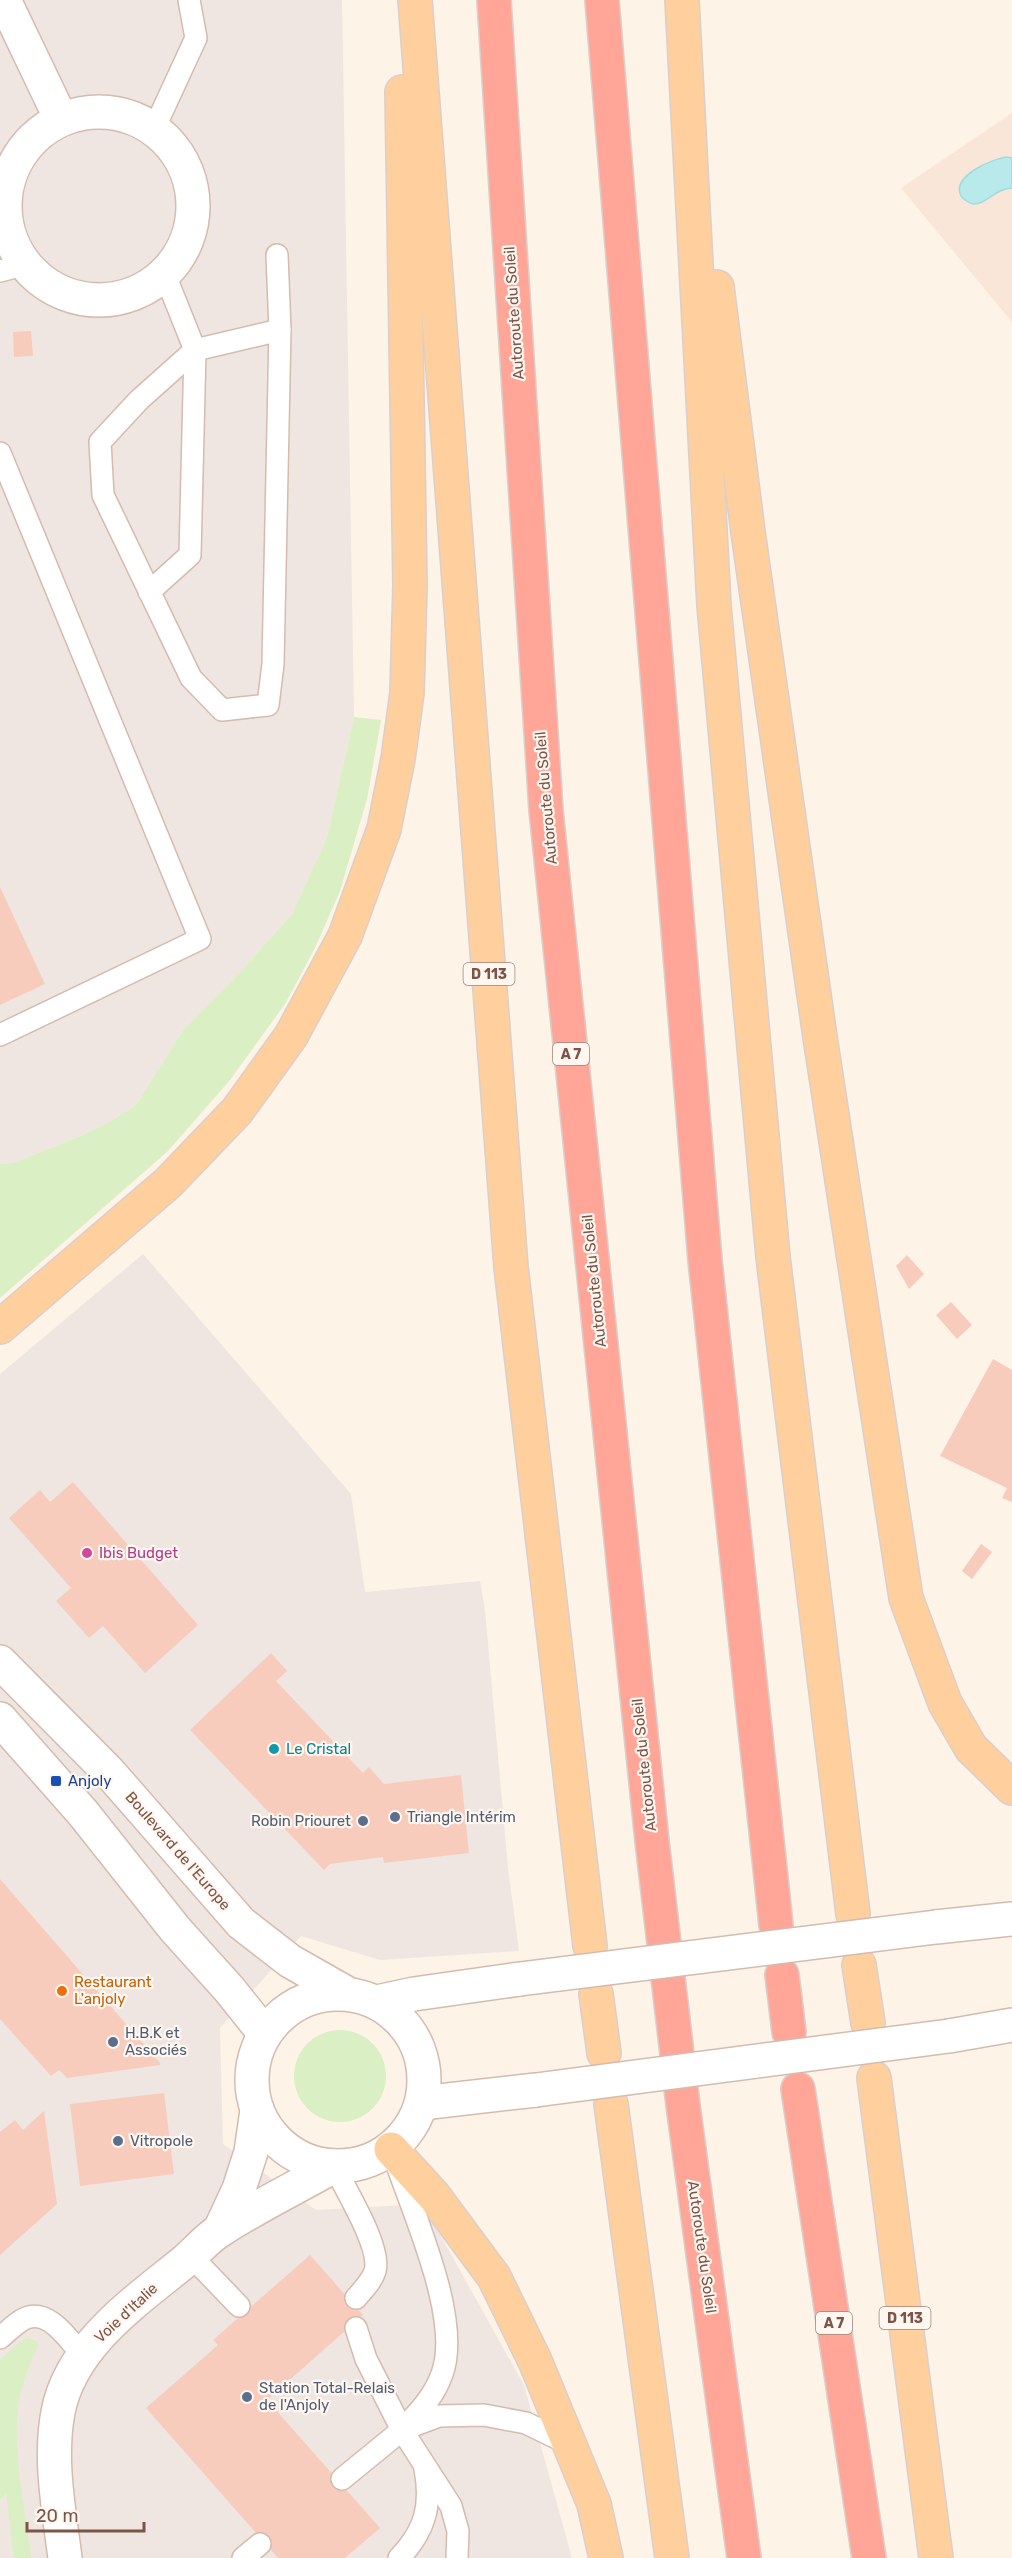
<svg xmlns="http://www.w3.org/2000/svg" width="1012" height="2558" viewBox="0 0 1012 2558" font-family="Rubik,sans-serif">
  <style>
    .residential { fill: #f9e6d8 }
    .industrial { fill: #efe6e1 }
    .green { fill: #daefc3 }
    .water { fill: #b9eaeb; stroke: #9edcde; stroke-width: 1.5 }
    .building { fill: #f7ccbc }
    .lines { fill: none; stroke-linecap: round; stroke-linejoin: round }
    .service-casing { stroke: #d5bbae; stroke-width: 24 }
    .minor-casing { stroke: #d5bbae; stroke-width: 36 }
    .tertiary-casing { stroke: #d5bbae; stroke-width: 36 }
    .primary-casing { stroke: #dacfcc; stroke-width: 36 }
    .motorway-casing { stroke: #dacfcc; stroke-width: 36 }
    .service { stroke: #fff; stroke-width: 21 }
    .minor { stroke: #fff; stroke-width: 33 }
    .tertiary { stroke: #fff; stroke-width: 33 }
    .primary { stroke: #ffcf9e; stroke-width: 33 }
    .motorway { stroke: #ffa698; stroke-width: 33 }
    .tertiary-bridge-casing { stroke: #d5bbae; stroke-width: 36; stroke-linecap: butt }
    .tertiary-bridge { stroke: #fff; stroke-width: 33 }
    .hotel-dot { fill: #d1479c; stroke: #fff7f0; stroke-width: 2 }
    .culture-dot { fill: #0f9aa8; stroke: #fff7f0; stroke-width: 2 }
    .transit-dot { fill: #1a4fb4; stroke: #fff7f0; stroke-width: 2 }
    .service-dot { fill: #5c6f8a; stroke: #fff7f0; stroke-width: 2 }
    .food-dot { fill: #e8710a; stroke: #fff7f0; stroke-width: 2 }
    .labels { text-anchor: middle; stroke-width: 4.5; stroke-linejoin: round; paint-order: stroke }
    .shield { fill: #fff7f0; stroke: #a3857a; stroke-width: 1.5 }
    .shield-label { font-size: 14px; font-weight: bold; fill: #7c5448 }
    .street-label { font-size: 15px; fill: #7c5448; stroke: #fff7f0 }
    .hotel-label { font-size: 15px; fill: #b23c85; stroke: #fff7f0; text-anchor: start }
    .culture-label { font-size: 15px; fill: #0d838f; stroke: #fff7f0; text-anchor: start }
    .transit-label { font-size: 15px; fill: #164399; stroke: #fff7f0; text-anchor: start }
    .service-label { font-size: 15px; fill: #4e5e75; stroke: #fff7f0; text-anchor: start }
    .food-label { font-size: 15px; fill: #c56008; stroke: #fff7f0; text-anchor: start }
  </style>
  <rect width="100%" height="100%" fill="#fef3e7"/>
  <!-- residential -->
  <polygon class="residential" points="1012,113 1012,322 901,188"/>
  <!-- industrial -->
  <g class="industrial">
    <polygon points="0,0 342,0 354,717 327,837 292,914 234,979 183,1030 136,1105 111,1121 76,1138 13,1163 0,1164"/>
    <polygon points="143,1254 351,1494 365,1592 480,1581 485,1610 508,1868 519,1951 380,1960 301,1936 220,2028 223,2144 316,2210 423,2204 524,2385 572,2558 0,2558 0,1374"/>
  </g>
  <!-- green -->
  <g class="green">
    <polygon points="354,717 381,720 367,799 340,891 315,948 285,1004 230,1080 168,1151 0,1298 0,1164 13,1163 76,1138 111,1121 136,1105 183,1030 234,979 292,914 327,837"/>
    <circle cx="340" cy="2076" r="46"/>
    <path d="M28,2338L36,2341L38,2345C28,2368 19,2390 17,2416C14,2460 26,2513 31,2558H14L6,2493L0,2500V2360L21,2341Z"/>
  </g>
  <!-- water -->
  <path class="water" d="M1007,157L1012,158V188C996,188 986,205 973,204C969,203 963,199 961,196C951,176 992,159 1007,157Z"/>
  <!-- building -->
  <g class="building">
    <polygon points="31,331 33,356 14,357 13,332"/>
    <polygon points="0,887 45,984 0,1005"/>
    <polygon points="907,1255 924,1274 909,1289 896,1266"/>
    <polygon points="951,1302 972,1325 957,1339 936,1315"/>
    <polygon points="993,1359 1012,1370 1012,1502 1002,1498 1007,1488 940,1456"/>
    <polygon points="73,1482 198,1625 145,1673 103,1626 89,1638 56,1601 71,1588 9,1518 40,1490 50,1502"/>
    <polygon points="981,1544 992,1552 972,1579 962,1571"/>
    <polygon points="271,1653 287,1671 276,1681 363,1773 369,1767 384,1784 461,1775 469,1853 384,1863 383,1857 330,1864 324,1870 190,1730"/>
    <polygon points="0,1879 160,2063 160,2065 67,2078 59,2070 51,2076 0,2019"/>
    <polygon points="164,2093 174,2174 80,2186 70,2104"/>
    <polygon points="44,2111 57,2204 0,2255 0,2132 15,2120 23,2130"/>
    <polygon points="310,2255 363,2315 267,2400 380,2528 345,2558 278,2558 146,2408 218,2345 213,2340"/>
  </g>
  <g class="lines">
    <defs>
      <g id="service">
        <polyline points="154,129 196,38 189,0"/>
        <polyline points="0,224 5,223"/>
        <polyline points="277,255 280,330"/>
        <polyline points="0,271 23,265"/>
        <polyline points="0,453 200,939 0,1035"/>
        <polyline points="149,592 190,555 195,350 280,330 273,664 268,705 222,710 191,678 103,495 100,442 139,400 195,350 165,275"/>
        <path d="M396,2162C414,2216 462,2320 442,2374C434,2397 418,2413 402,2430"/>
        <path d="M334,2166C345,2189 382,2248 375,2271C372,2281 363,2290 356,2298"/>
        <polyline points="191,2256 239,2306"/>
        <polyline points="356,2328 366,2359 402,2430 451,2506 458,2531 457,2558"/>
        <path d="M0,2338C7,2332 14,2325 22,2320C47,2305 69,2340 83,2356"/>
        <polyline points="342,2479 402,2430 439,2416 484,2415 526,2423 567,2443"/>
        <polyline points="243,2558 260,2544"/>
        <path d="M399,2558C425,2531 432,2506 425,2469"/>
      </g>
      <g id="minor">
        <polyline points="4,0 61,119"/>
        <circle cx="99" cy="206" r="94"/>
        <polyline points="220,2230 239,2189 251,2152 257,2110"/>
        <path d="M65,2558C59,2510 49,2460 58,2412C71,2345 135,2302 184,2262C197,2251 208,2237 222,2229C258,2206 297,2187 334,2166"/>
      </g>
      <g id="tertiary">
        <polyline points="0,1662 109,1772 241,1923 290,1961 348,1994"/>
        <polyline points="0,1719 83,1813 175,1929 229,1989 265,2034"/>
        <polyline points="936,1927 1012,1919"/>
        <circle cx="338" cy="2080" r="86"/>
        <polyline points="377,2002 414,1994 520,1979"/>
        <polyline points="949,2036 1012,2025"/>
        <polyline points="422,2103 536,2090"/>
      </g>
      <g id="primary">
        <polyline points="415,0 511,1267 590,1946"/>
        <polyline points="682,0 714,606 773,1257 853,1914"/>
        <polyline points="717,287 748,532 820,1037 906,1598 945,1703 971,1748 1012,1788"/>
        <polyline points="0,1327 168,1183 237,1111 291,1036 345,936 384,829 398,759 407,693 410,585 402,92"/>
        <polyline points="859,1965 868,2023"/>
        <polyline points="596,1994 604,2053"/>
        <polyline points="874,2078 936,2558"/>
        <polyline points="611,2104 672,2558"/>
        <polyline points="391,2149 434,2196 494,2277 535,2361 594,2504 606,2558"/>
      </g>
      <g id="motorway">
        <polyline points="494,0 546,810 652,1841 683,2105 744,2558"/>
        <polyline points="602,0 705,1260 776,1925"/>
        <polyline points="782,1975 789,2032"/>
        <polyline points="798,2089 869,2558"/>
      </g>
    </defs>
    <!-- service casing -->
    <use href="#service" class="service-casing"/>
    <!-- minor casing -->
    <use href="#minor" class="minor-casing"/>
    <!-- tertiary casing -->
    <use href="#tertiary" class="tertiary-casing"/>
    <!-- primary casing -->
    <use href="#primary" class="primary-casing"/>
    <!-- motorway casing -->
    <use href="#motorway" class="motorway-casing"/>
    <!-- service -->
    <use href="#service" class="service"/>
    <!-- minor -->
    <use href="#minor" class="minor"/>
    <!-- tertiary -->
    <use href="#tertiary" class="tertiary"/>
    <!-- primary -->
    <use href="#primary" class="primary"/>
    <!-- motorway -->
    <use href="#motorway" class="motorway"/>
    <defs>
      <g id="tertiary-bridge">
        <polyline points="520,1979 936,1927"/>
        <polyline points="536,2090 949,2036"/>
      </g>
    </defs>
    <!-- tertiary-bridge casing -->
    <use href="#tertiary-bridge" class="tertiary-bridge-casing"/>
    <!-- tertiary-bridge -->
    <use href="#tertiary-bridge" class="tertiary-bridge"/>
  </g>
  <!-- markers -->
  <circle class="hotel-dot" cx="87" cy="1553" r="6"/>
  <circle class="culture-dot" cx="274" cy="1749" r="6"/>
  <rect class="transit-dot" x="50" y="1775" width="12" height="12" rx="3"/>
  <g class="service-dot">
    <circle cx="395" cy="1817" r="6"/>
    <circle cx="363" cy="1821" r="6"/>
    <circle cx="113" cy="2042" r="6"/>
    <circle cx="118" cy="2141" r="6"/>
    <circle cx="247" cy="2397" r="6"/>
  </g>
  <circle class="food-dot" cx="62" cy="1991" r="6"/>
  <g class="labels">
    <!-- shield labels -->
    <g class="shield">
      <rect x="463.5" y="963" width="51" height="22" rx="4.5"/>
      <rect x="553" y="1043" width="36" height="22" rx="4.5"/>
      <rect x="879.5" y="2307" width="51" height="22" rx="4.5"/>
      <rect x="816" y="2312" width="36" height="22" rx="4.5"/>
    </g>
    <g class="shield-label">
      <text x="489" y="979">D 113</text>
      <text x="571" y="1059">A 7</text>
      <text x="905" y="2323">D 113</text>
      <text x="834" y="2328">A 7</text>
    </g>
    <!-- street labels -->
    <g class="street-label">
      <text transform="translate(514 313) rotate(-94)" y="5">Autoroute du Soleil</text>
      <text transform="translate(546 798) rotate(-95)" y="5">Autoroute du Soleil</text>
      <text transform="translate(594 1281) rotate(-96)" y="5">Autoroute du Soleil</text>
      <text transform="translate(644 1765) rotate(-96)" y="5">Autoroute du Soleil</text>
      <text transform="translate(178 1851) rotate(49)" y="5">Boulevard de l'Europe</text>
      <text transform="translate(702 2247) rotate(82)" y="5">Autoroute du Soleil</text>
      <text transform="translate(126 2313) rotate(-43)" y="5">Voie d'Italie</text>
    </g>
    <!-- hotel labels -->
    <g class="hotel-label">
      <text x="99" y="1558">Ibis Budget</text>
    </g>
    <!-- culture labels -->
    <g class="culture-label">
      <text x="286" y="1754">Le Cristal</text>
    </g>
    <!-- transit labels -->
    <g class="transit-label">
      <text x="68" y="1786">Anjoly</text>
    </g>
    <!-- service labels -->
    <g class="service-label">
      <text x="407" y="1822">Triangle Intérim</text>
      <text x="351" y="1826" text-anchor="end">Robin Priouret</text>
      <text x="125" y="2038">H.B.K et<tspan x="125" dy="17">Associés</tspan></text>
      <text x="130" y="2146">Vitropole</text>
      <text x="259" y="2393">Station Total-Relais<tspan x="259" dy="17">de l'Anjoly</tspan></text>
    </g>
    <!-- food labels -->
    <g class="food-label">
      <text x="74" y="1987">Restaurant<tspan x="74" dy="17">L'anjoly</tspan></text>
    </g>
  </g>
  <!-- scale -->
  <path d="M27 2522v9h117v-9" fill="none" stroke="#7c5448" stroke-width="3"/>
  <text x="36" y="2522" font-size="18" fill="#7c5448" stroke="#fff7f0" stroke-width="4.5" paint-order="stroke">20 m</text>
</svg>
